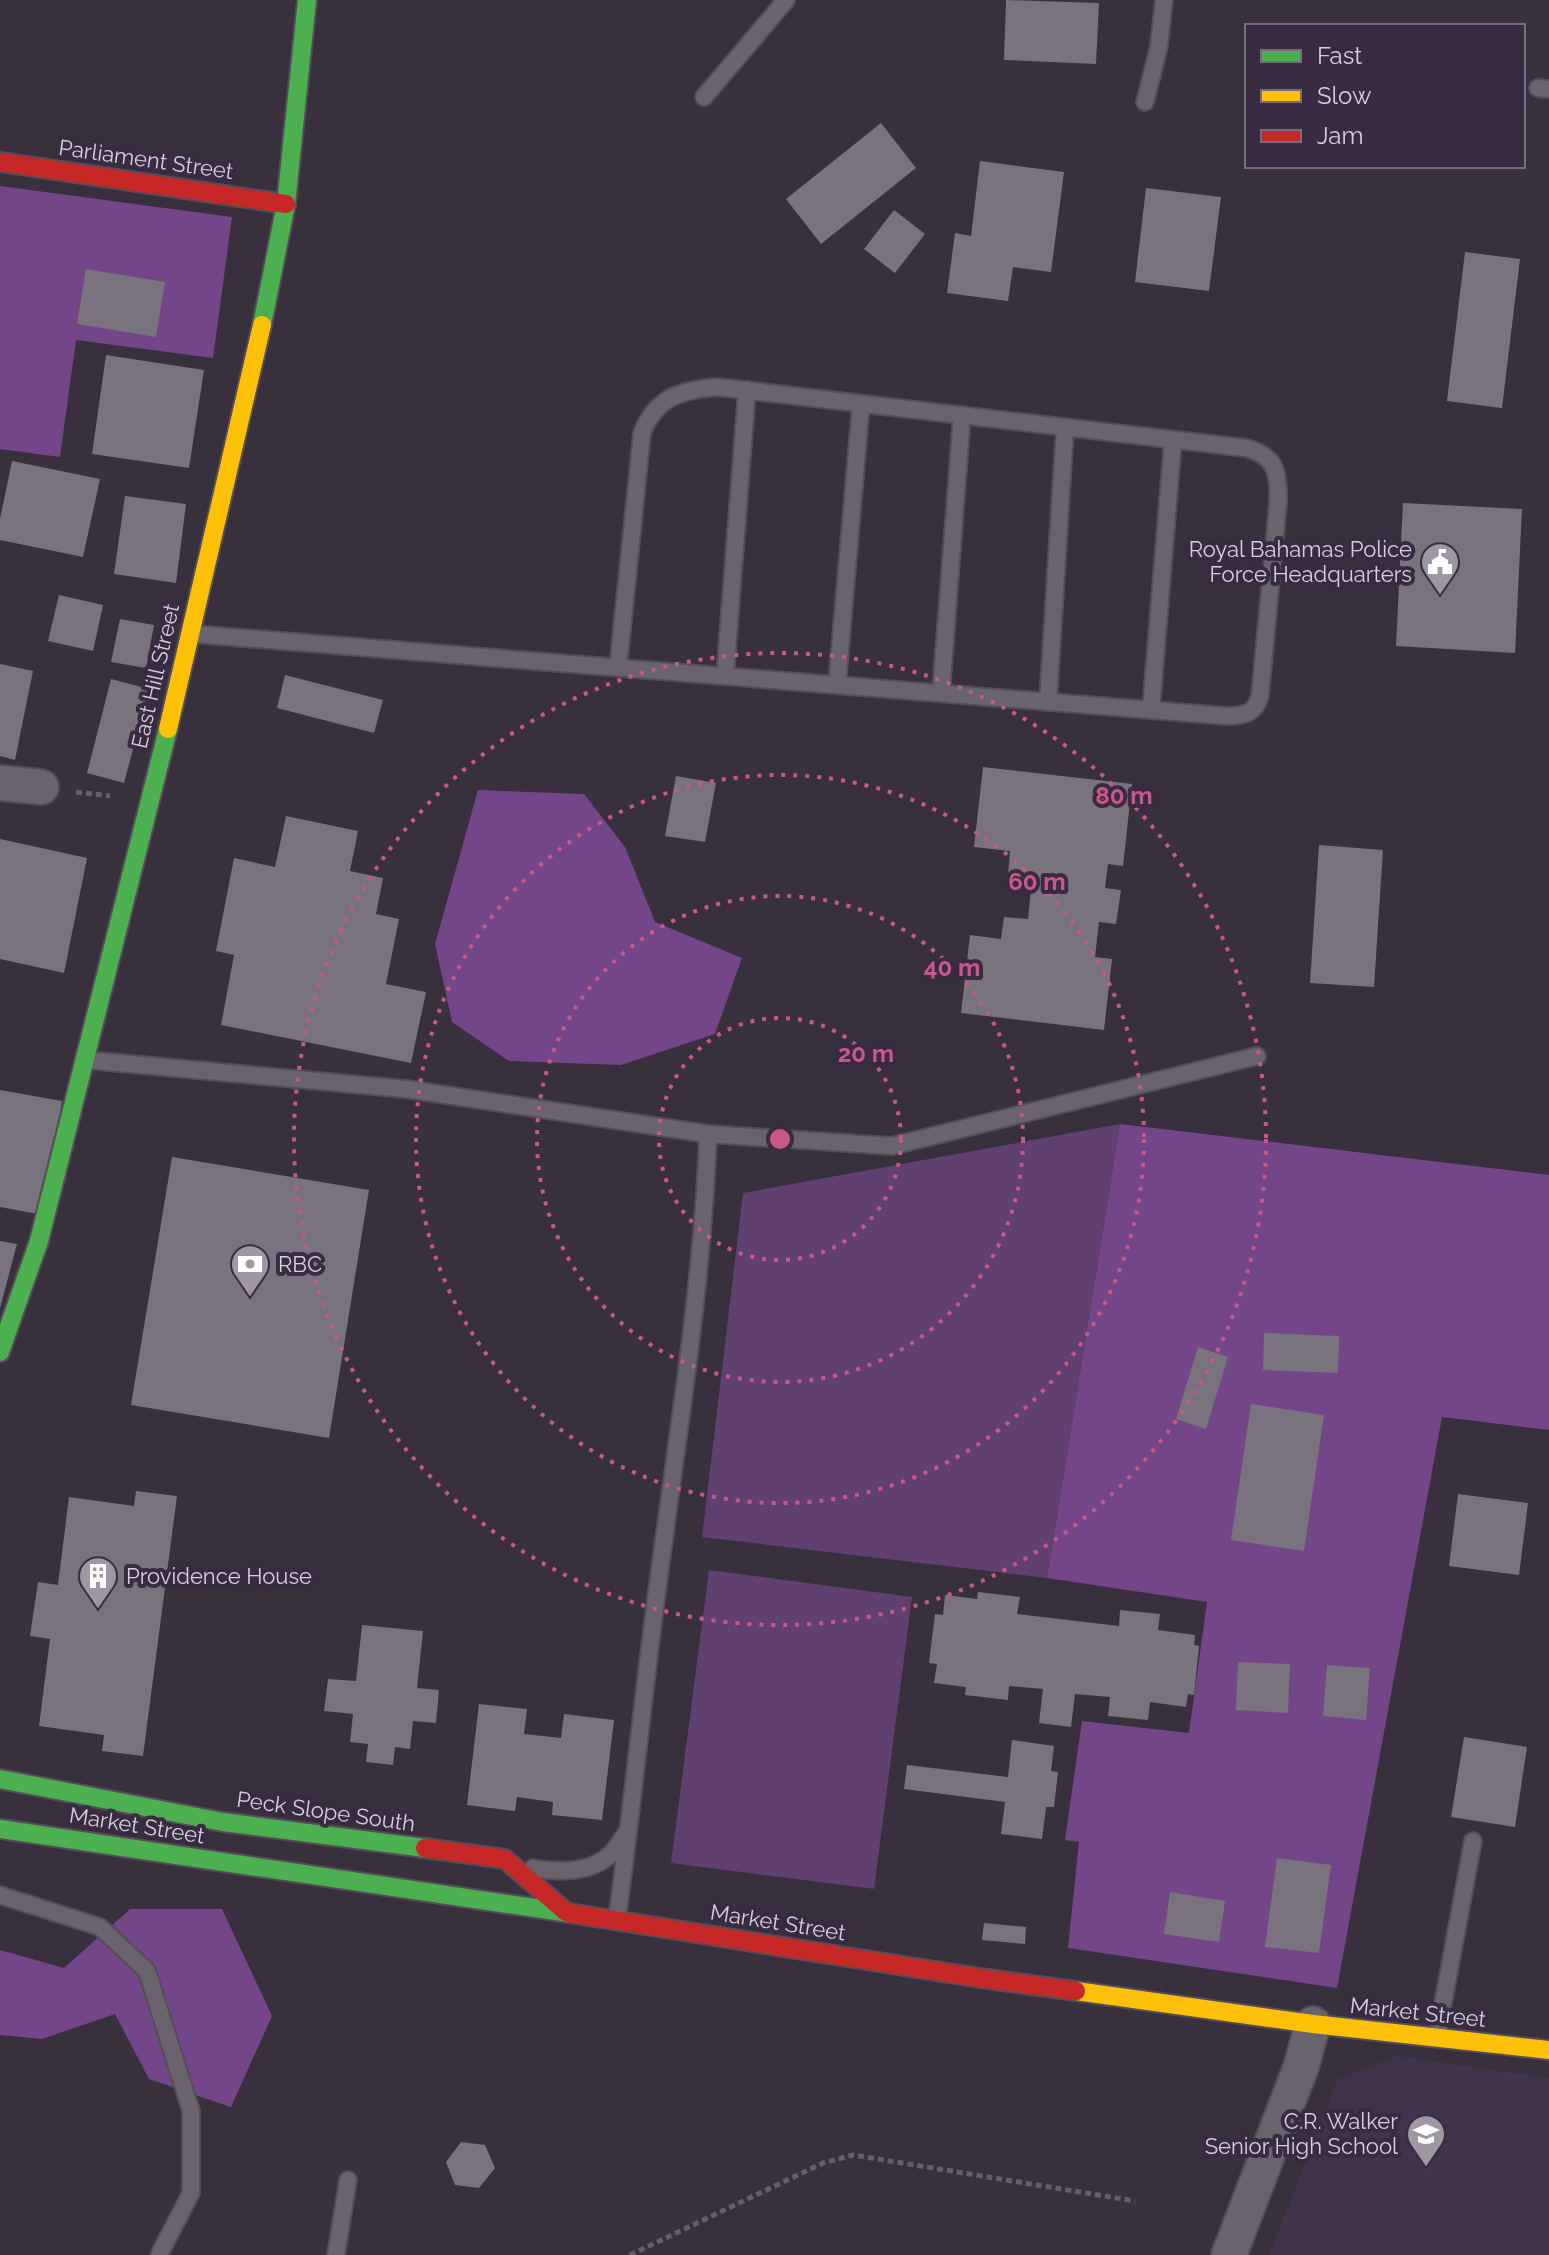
<svg xmlns="http://www.w3.org/2000/svg" width="1549" height="2255" viewBox="0 0 1549 2255" font-family="Raleway,sans-serif">
  <style>
    .built { fill: #42334c }
    .green { fill: #5f406f }
    .forest { fill: #73468a }
    .building { fill: #79737d }
    .lines { fill: none; stroke-linecap: round; stroke-linejoin: round }
    .lane-casing { stroke: #544d57; stroke-width: 20 }
    .street-casing { stroke: #544d57; stroke-width: 38 }
    .fast-casing { stroke: #544d57; stroke-width: 22 }
    .slow-casing { stroke: #544d57; stroke-width: 22 }
    .jam-casing { stroke: #544d57; stroke-width: 22 }
    .path { stroke: #656068; stroke-width: 5; stroke-dasharray: 6 4; stroke-linecap: butt }
    .lane { stroke: #68636c; stroke-width: 16 }
    .street { stroke: #68636c; stroke-width: 34 }
    .fast { stroke: #4caf50; stroke-width: 18 }
    .slow { stroke: #ffc107; stroke-width: 18 }
    .jam { stroke: #c62828; stroke-width: 18 }
    .ring { fill: none; stroke: #c95888; stroke-width: 4; stroke-dasharray: 4 8 }
    .labels { text-anchor: middle; stroke-width: 8; stroke-linejoin: round; paint-order: stroke }
    .street-label { font-size: 22px; fill: #d7cedc; stroke: #392b41 }
    .poi-label { font-size: 22px; fill: #d7cedc; stroke: #392b41; text-anchor: end }
    .centre { fill: #c95888; stroke: #392b41; stroke-width: 4 }
    .ring-label { font-size: 24px; text-anchor: middle; font-weight: bold; fill: #c95888; stroke: #392b41; stroke-width: 8; stroke-linejoin: round; paint-order: stroke }
  </style>
  <rect width="100%" height="100%" fill="#38303c"/>
  <!-- built -->
  <polygon class="built" points="1396,2056 1549,2078 1549,2255 1269,2255 1337,2080"/>
  <!-- green -->
  <g class="green">
    <polygon points="1120,1124 1047,1578 702,1537 743,1193"/>
    <polygon points="709,1570 912,1597 874,1889 671,1863"/>
  </g>
  <!-- forest -->
  <g class="forest">
    <polygon points="0,186 232,217 213,358 76,340 60,457 0,449"/>
    <polygon points="478,790 584,794 625,847 655,922 742,958 715,1034 621,1065 509,1061 452,1022 435,944"/>
    <polygon points="1120,1124 1549,1175 1549,1430 1442,1417 1337,1988 1068,1948 1079,1842 1065,1840 1082,1721 1189,1733 1207,1602 1047,1578"/>
    <polygon points="130,1909 222,1909 272,2016 231,2107 149,2079 115,2014 42,2039 0,2035 0,1950 64,1968"/>
  </g>
  <!-- building -->
  <g class="building">
    <polygon points="1006,0 1099,3 1096,64 1004,60"/>
    <polygon points="881,123 916,168 821,244 786,199"/>
    <polygon points="980,161 1064,172 1051,272 1013,267 1008,301 947,293 955,233 971,236"/>
    <polygon points="1146,188 1221,197 1209,291 1135,282"/>
    <polygon points="894,210 925,234 895,273 864,249"/>
    <polygon points="1465,252 1520,259 1502,408 1447,401"/>
    <polygon points="86,269 165,282 156,337 77,324"/>
    <polygon points="106,355 204,370 189,468 92,454"/>
    <polygon points="12,461 100,479 83,557 0,540 0,519"/>
    <polygon points="125,496 186,504 176,583 114,574"/>
    <polygon points="1403,503 1522,509 1515,653 1396,646"/>
    <polygon points="59,595 103,605 93,651 48,641"/>
    <polygon points="120,619 154,625 146,668 111,662"/>
    <polygon points="0,664 33,671 15,760 0,756"/>
    <polygon points="285,675 383,700 374,733 277,708"/>
    <polygon points="111,679 149,689 124,783 87,773"/>
    <polygon points="983,767 1132,784 1123,866 1108,864 1105,888 1121,890 1116,924 1099,922 1095,957 1112,959 1104,1030 961,1013 970,935 1001,939 1004,917 1028,919 1032,879 1008,876 1010,851 974,847"/>
    <polygon points="676,776 716,783 705,842 665,836"/>
    <polygon points="286,816 358,831 350,871 383,878 376,914 399,919 386,984 426,992 411,1063 221,1025 234,955 216,951 234,858 275,867"/>
    <polygon points="0,839 87,858 64,973 0,959"/>
    <polygon points="1319,845 1383,850 1374,987 1310,983"/>
    <polygon points="0,1090 62,1101 43,1215 0,1207"/>
    <polygon points="172,1157 369,1190 329,1438 131,1405"/>
    <polygon points="0,1241 17,1244 0,1308"/>
    <polygon points="1264,1333 1339,1336 1338,1373 1263,1370"/>
    <polygon points="1198,1347 1228,1357 1206,1429 1176,1419"/>
    <polygon points="1251,1404 1324,1415 1304,1551 1231,1540"/>
    <polygon points="136,1491 177,1496 143,1756 102,1751 104,1735 39,1726 50,1639 30,1636 38,1582 58,1585 69,1497 134,1506"/>
    <polygon points="1458,1494 1528,1503 1519,1575 1449,1566"/>
    <polygon points="978,1592 1020,1597 1017,1614 1119,1626 1120,1610 1160,1614 1158,1630 1195,1635 1194,1645 1199,1646 1194,1695 1188,1694 1186,1707 1150,1702 1148,1720 1108,1716 1110,1697 1075,1694 1071,1727 1039,1723 1043,1689 1009,1686 1008,1700 965,1695 966,1687 934,1683 937,1664 929,1663 935,1614 943,1615 945,1595 977,1599"/>
    <polygon points="362,1625 423,1631 417,1688 439,1690 436,1723 413,1721 410,1749 395,1747 393,1765 366,1762 368,1744 350,1742 353,1714 324,1711 328,1679 356,1681"/>
    <polygon points="1238,1662 1290,1664 1288,1713 1236,1710"/>
    <polygon points="1327,1665 1370,1668 1366,1720 1323,1716"/>
    <polygon points="479,1704 527,1709 524,1734 561,1738 564,1714 614,1720 602,1820 552,1815 553,1802 517,1797 515,1811 467,1805"/>
    <polygon points="1464,1737 1527,1747 1515,1827 1451,1817"/>
    <polygon points="1012,1740 1054,1746 1051,1771 1058,1772 1054,1807 1046,1807 1042,1839 1001,1834 1005,1802 904,1789 907,1765 1008,1777"/>
    <polygon points="1277,1858 1331,1865 1319,1953 1265,1947"/>
    <polygon points="1170,1892 1225,1901 1219,1942 1164,1934"/>
    <polygon points="984,1923 1026,1927 1025,1944 982,1940"/>
    <polygon points="461,2142 485,2145 495,2168 479,2188 455,2185 446,2162"/>
  </g>
  <g class="lines">
    <defs>
      <g id="lane">
        <polyline points="1538,88 1549,89"/>
        <polyline points="704,97 786,0"/>
        <polyline points="1145,102 1159,46 1164,0"/>
        <path d="M194,634L1226,716C1243,716 1255,714 1260,696L1278,503C1279,474 1277,456 1246,448L717,387C681,390 656,397 642,433L618,668"/>
        <polyline points="725,676 747,390"/>
        <polyline points="837,685 861,404"/>
        <polyline points="941,693 962,415"/>
        <polyline points="1048,702 1065,427"/>
        <polyline points="1151,710 1173,440"/>
        <path d="M86,1060L406,1089L708,1134C703,1280 679,1425 660,1569C644,1685 633,1802 617,1919"/>
        <polyline points="708,1134 892,1146 1257,1056"/>
        <path d="M533,1868C559,1873 592,1873 612,1853C617,1847 622,1839 627,1832"/>
        <polyline points="0,1895 100,1927 147,1971 191,2111 191,2193 159,2255"/>
        <polyline points="1437,2036 1473,1841"/>
        <polyline points="336,2255 348,2180"/>
      </g>
      <g id="street">
        <polyline points="0,783 41,787"/>
        <polyline points="1229,2255 1301,2067 1313,2024"/>
      </g>
      <g id="fast">
        <polyline points="262,325 286,204 307,0"/>
        <polyline points="0,1352 39,1241 168,729"/>
        <polyline points="0,1779 223,1822 425,1848"/>
        <polyline points="0,1829 569,1913"/>
      </g>
      <g id="slow">
        <polyline points="168,729 262,325"/>
        <polyline points="1076,1991 1313,2024 1549,2050"/>
      </g>
      <g id="jam">
        <polyline points="0,162 286,204"/>
        <polyline points="425,1848 505,1859 566,1912"/>
        <polyline points="569,1913 980,1978 1076,1991"/>
      </g>
    </defs>
    <!-- lane casing -->
    <use href="#lane" class="lane-casing"/>
    <!-- street casing -->
    <use href="#street" class="street-casing"/>
    <!-- fast casing -->
    <use href="#fast" class="fast-casing"/>
    <!-- slow casing -->
    <use href="#slow" class="slow-casing"/>
    <!-- jam casing -->
    <use href="#jam" class="jam-casing"/>
    <!-- path -->
    <g class="path">
      <polyline points="76,792 110,796"/>
      <polyline points="630,2255 823,2163 853,2155 1135,2201"/>
    </g>
    <!-- lane -->
    <use href="#lane" class="lane"/>
    <!-- street -->
    <use href="#street" class="street"/>
    <!-- fast -->
    <use href="#fast" class="fast"/>
    <!-- slow -->
    <use href="#slow" class="slow"/>
    <!-- jam -->
    <use href="#jam" class="jam"/>
  </g>
  <!-- distance rings -->
  <g class="ring">
    <circle cx="780" cy="1139" r="121"/>
    <circle cx="780" cy="1139" r="243"/>
    <circle cx="780" cy="1139" r="364"/>
    <circle cx="780" cy="1139" r="486"/>
  </g>
  <!-- icons -->
  <defs>
    <symbol id="civic-pin" viewBox="-11 -11 22 30"><path d="M0 17L-7.5 6A9.5 9.5 0 1 1 7.5 6Z" fill="#9f97a4" stroke="#392b41"/><path d="M-.6-6.5H3V-4.5H.6V-3L4-1V1h2V6H-6V1h2V-1L-.6-3ZM-1.2 2.5V6h2.4V2.5Z" fill="#fff"/></symbol>
    <symbol id="bank-pin" viewBox="-11 -11 22 30"><path d="M0 17L-7.5 6A9.5 9.5 0 1 1 7.5 6Z" fill="#9f97a4" stroke="#392b41"/><path d="M-6-4H6V4H-6ZM0-2.3a2.3 2.3 0 1 0 0 4.6a2.3 2.3 0 1 0 0-4.6Z" fill="#fff"/></symbol>
    <symbol id="building-pin" viewBox="-11 -11 22 30"><path d="M0 17L-7.5 6A9.5 9.5 0 1 1 7.5 6Z" fill="#9f97a4" stroke="#392b41"/><path d="M-4-6H4V6H1V3H-1V6H-4ZM-2.5-4.3h1.7v1.8h-1.7ZM.8-4.3h1.7v1.8H.8ZM-2.5-1h1.7V.8h-1.7ZM.8-1h1.7V.8H.8Z" fill="#fff"/></symbol>
    <symbol id="school-pin" viewBox="-11 -11 22 30"><path d="M0 17L-7.5 6A9.5 9.5 0 1 1 7.5 6Z" fill="#9f97a4" stroke="#392b41"/><path d="M0-5L7-2L0 1L-7-2ZM-4 1L0 2.5L4 1V4Q0 6-4 4Z" fill="#fff"/></symbol>
  </defs>
  <g fill-rule="evenodd">
    <use href="#civic-pin" x="1418" y="540" width="44" height="60"/>
    <use href="#bank-pin" x="228" y="1242" width="44" height="60"/>
    <use href="#building-pin" x="76" y="1554" width="44" height="60"/>
    <use href="#school-pin" x="1404" y="2112" width="44" height="60"/>
  </g>
  <g class="labels">
    <!-- street labels -->
    <g class="street-label">
      <text transform="translate(146 159) rotate(8)" y="8">Parliament Street</text>
      <text transform="translate(155 676) rotate(-77)" y="8">East Hill Street</text>
      <text transform="translate(326 1811) rotate(8)" y="8">Peck Slope South</text>
      <text transform="translate(137 1825) rotate(9)" y="8">Market Street</text>
      <text transform="translate(778 1922) rotate(9)" y="8">Market Street</text>
      <text transform="translate(1418 2012) rotate(6)" y="8">Market Street</text>
    </g>
    <!-- poi labels -->
    <g class="poi-label">
      <text x="1412" y="557">Royal Bahamas Police<tspan x="1412" dy="25">Force Headquarters</tspan></text>
      <text x="278" y="1272" text-anchor="start">RBC</text>
      <text x="126" y="1584" text-anchor="start">Providence House</text>
      <text x="1398" y="2129">C.R. Walker<tspan x="1398" dy="25">Senior High School</tspan></text>
    </g>
  </g>
  <circle cx="780" cy="1139" r="12" class="centre"/>
  <g class="ring-label">
    <text x="1124" y="804">80 m</text>
    <text x="1037" y="890">60 m</text>
    <text x="952" y="976">40 m</text>
    <text x="866" y="1062">20 m</text>
  </g>
  <!-- legend -->
  <rect x="1245" y="24" width="280" height="144" fill="#392b41" stroke="#786c7f" stroke-width="2"/>
  <rect x="1261" y="50" width="40" height="12" fill="#4caf50" stroke="#786c7f" stroke-width="2"/>
  <text x="1317" y="64" font-size="24" fill="#d7cedc">Fast</text>
  <rect x="1261" y="90" width="40" height="12" fill="#ffc107" stroke="#786c7f" stroke-width="2"/>
  <text x="1317" y="104" font-size="24" fill="#d7cedc">Slow</text>
  <rect x="1261" y="130" width="40" height="12" fill="#c62828" stroke="#786c7f" stroke-width="2"/>
  <text x="1317" y="144" font-size="24" fill="#d7cedc">Jam</text>
</svg>
